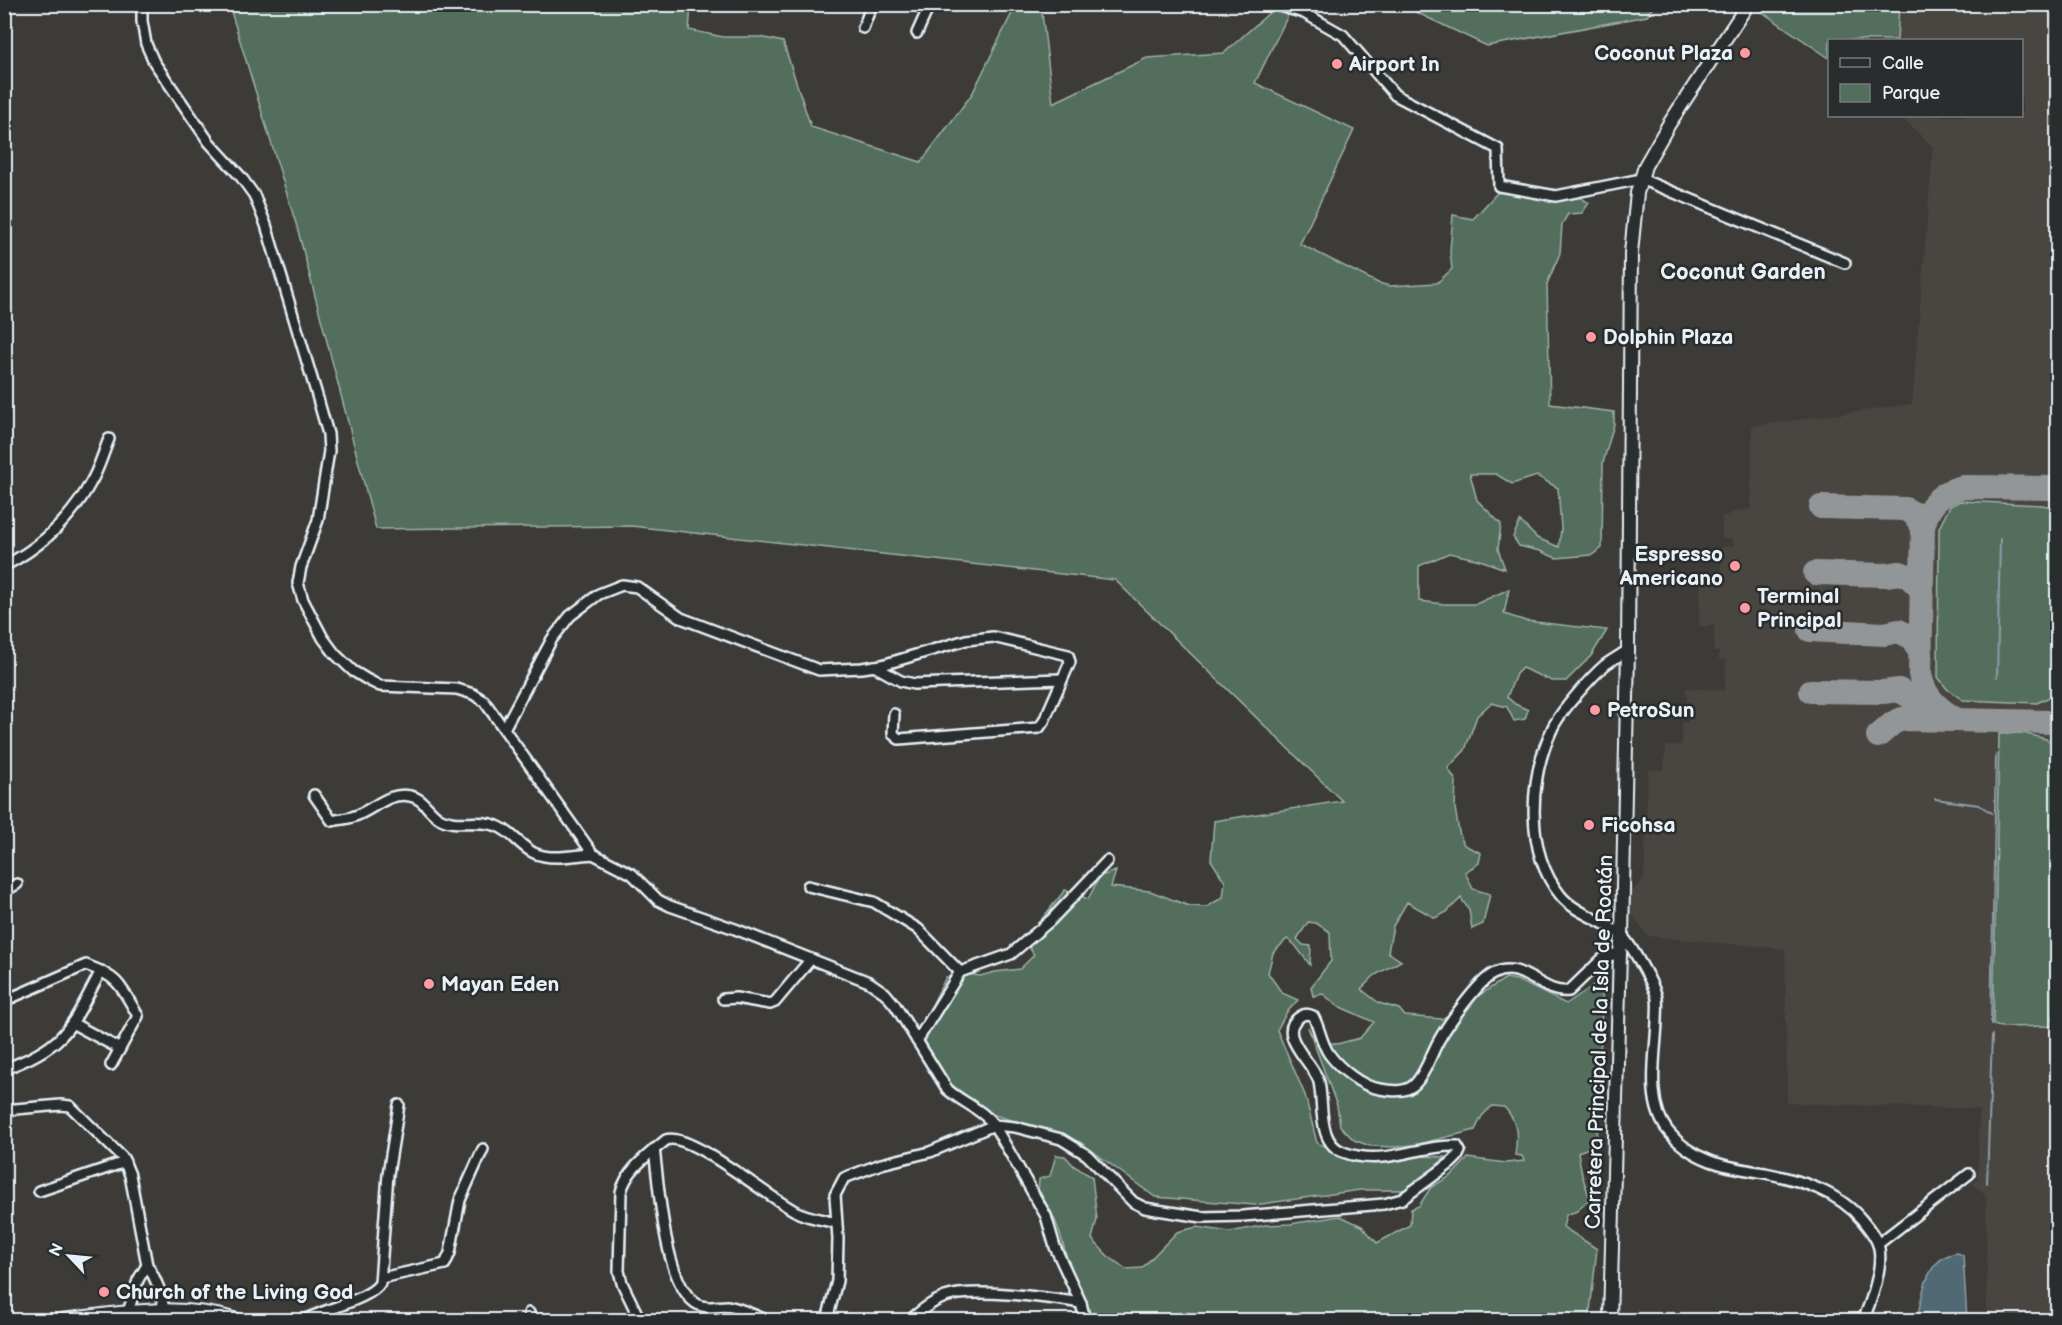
<svg xmlns="http://www.w3.org/2000/svg" width="2062" height="1325" viewBox="0 0 2062 1325" font-family="'Balsamiq Sans',sans-serif">
  <style>
    .built { fill: #4a453f }
    .green { fill: #536e5d; stroke: #9eb0aa; stroke-width: 1.5 }
    .water { fill: #516775; stroke: #8d9ea9; stroke-width: 1.5 }
    .lines { fill: none; stroke-linecap: round; stroke-linejoin: round }
    .stream { stroke: #8d9ea9; stroke-width: 2 }
    .taxiway { stroke: #929698; stroke-width: 24 }
    .minor-casing { stroke: #e8f1f8; stroke-width: 14 }
    .major-casing { stroke: #e8f1f8; stroke-width: 16 }
    .minor { stroke: #2a2d2e; stroke-width: 9 }
    .major { stroke: #2a2d2e; stroke-width: 12 }
    .poi-dot { fill: #ff9aa2; stroke: #2a2d2e; stroke-width: 2 }
    .labels { text-anchor: middle; stroke-width: 5; stroke-linejoin: round; paint-order: stroke }
    .poi-label { font-size: 21px; font-weight: bold; fill: #e8f1f8; stroke: #2a2d2e; text-anchor: start }
    .street-label { font-size: 21px; fill: #e8f1f8; stroke: #2a2d2e }
    .neighbourhood-label { font-size: 22px; font-weight: bold; fill: #e8f1f8; stroke: #2a2d2e }
  </style>
  <rect width="100%" height="100%" fill="#3d3b38"/>
  <filter id="ink" filterUnits="userSpaceOnUse"><feTurbulence type="fractalNoise" baseFrequency=".0167" numOctaves="2"/><feDisplacementMap in="SourceGraphic" scale="12" xChannelSelector="R" yChannelSelector="G"/><feConvolveMatrix kernelMatrix="1 2 1 2 8 2 1 2 1" color-interpolation-filters="sRGB"/></filter>
  <g filter="url(#ink)">
    <!-- built -->
    <polygon class="built" points="1899,5 2057,5 2057,1320 1987,1320 1986,1195 1973,1184 1978,1178 1979,1109 1787,1103 1785,949 1648,936 1631,914 1629,894 1644,878 1648,770 1664,770 1666,746 1682,745 1682,723 1688,722 1686,688 1725,690 1726,660 1719,660 1719,652 1714,652 1714,626 1699,626 1701,574 1716,574 1716,572 1721,572 1722,547 1733,546 1733,539 1722,539 1722,517 1737,511 1751,509 1752,426 1912,404 1933,147 1900,116 2022,116 2022,40 1897,40"/>
    <!-- green -->
    <g class="green">
      <path d="M229,5H691L689,30L723,37H760L783,42L811,127L921,162L972,94L1016,5H1041L1053,103L1147,58L1224,53L1278,5H1293L1255,83L1354,130L1300,244L1378,283L1390,286L1437,283L1452,269L1450,251L1453,215L1473,219L1497,193L1508,191L1578,196L1589,203L1582,213L1568,214L1562,224L1560,253L1547,284L1550,404L1614,412V424L1603,463L1602,548L1592,555L1556,558L1540,551L1519,546L1513,537L1520,521L1537,538L1559,547L1561,528L1558,488L1537,476L1512,484L1496,474H1470L1477,500L1501,524L1498,549L1505,569L1480,560L1449,553L1419,566V601L1444,604H1476L1509,589L1504,614L1526,621L1607,630L1591,656L1566,681H1552L1522,668L1516,674L1507,697L1515,704L1528,710L1525,719L1514,721L1507,707L1491,703L1477,716L1465,750L1448,768L1456,781L1455,808L1459,832L1464,845L1481,853L1479,863L1465,872L1473,889L1490,894L1483,924L1472,929L1469,910L1461,898L1447,912L1435,918L1407,902L1393,926L1388,952L1401,961L1375,975L1361,989L1379,1003L1399,1009L1405,1016L1442,1019L1506,978L1517,980L1566,1004L1591,987L1603,976L1597,1145L1578,1152L1582,1175L1590,1199L1577,1211L1566,1215L1563,1227L1597,1249L1589,1320H1089C1087,1311 1081,1304 1077,1295C1065,1260 1063,1221 1038,1193L1039,1179L1050,1176L1056,1155L1065,1156L1074,1166L1092,1177L1097,1219L1092,1239L1108,1256L1126,1269L1142,1268L1177,1232L1197,1227L1230,1232L1266,1225L1290,1224L1340,1216L1362,1226L1377,1243L1410,1225L1411,1209L1419,1206L1431,1187L1451,1176L1468,1158L1506,1163L1524,1161L1522,1156L1515,1155C1518,1136 1518,1121 1504,1107L1492,1106L1482,1116L1475,1130L1419,1144L1396,1147L1370,1146L1354,1140L1340,1126L1337,1106L1308,1027L1315,1040L1337,1044L1360,1038L1374,1022L1338,1006L1323,994L1313,996L1311,987L1331,961L1330,932L1316,923L1308,922L1297,939L1303,945L1311,946L1310,965L1295,945L1287,939L1273,953L1268,973L1282,993L1298,1000L1287,1012L1277,1030L1305,1095L1317,1143L1361,1161L1419,1156L1446,1157L1409,1190H1360L1255,1205L1155,1197L1080,1142L985,1112L959,1094L941,1071L918,1033L946,977L968,974L980,976L995,972L1020,969L1034,955L1025,940L1065,890L1088,899L1100,876L1116,871L1111,887L1150,891L1189,906L1207,907L1223,897L1225,882L1211,860L1214,821L1342,801L1115,580L631,526L376,529L297,227Z"/>
      <polygon points="1401,5 1654,5 1647,16 1487,46"/>
      <polygon points="1752,5 1899,5 1897,40 1830,40 1829,58"/>
      <polygon points="1960,501 2042,505 2053,507 2057,511 2058,693 2037,703 1963,700 1947,689 1938,677 1939,528 1950,506"/>
      <polygon points="2023,733 2046,739 2057,748 2057,868 2053,1026 2001,1027 1993,1025 1999,734"/>
    </g>
    <!-- water -->
    <path class="water" d="M1957,1253L1963,1255L1967,1320H1917C1922,1294 1926,1257 1957,1253Z"/>
    <g class="lines">
      <!-- stream -->
      <g class="stream">
        <polyline points="1997,677 2000,539"/>
        <polyline points="1935,799 1979,805 1992,813"/>
        <polyline points="1991,1025 1996,755"/>
        <polyline points="1987,1183 1992,1035"/>
      </g>
      <!-- taxiway -->
      <g class="taxiway">
        <polyline points="1821,507 1905,509 1913,513 1923,527"/>
        <polyline points="1815,573 1885,575 1900,573 1908,576 1921,589"/>
        <polyline points="1810,630 1884,634 1899,631 1912,638 1920,652"/>
        <path d="M1811,691L1883,692L1899,690L1938,714L1957,720C1938,709 1924,697 1920,674L1923,527C1928,505 1941,492 1963,487L2058,488"/>
        <polyline points="1878,736 1893,723 1902,719 2054,722 2058,720"/>
      </g>
      <defs>
        <g id="minor">
          <path d="M142,4V21L146,44L154,62L209,142L241,177L254,195L266,225L316,392L328,434L329,451L318,520L301,567L298,583L303,600L323,638L335,654L353,671L368,680L380,686L457,689L473,694L484,701L593,854L632,874L658,900L670,906L735,929L869,982L885,993L895,1005L947,1089C961,1102 982,1109 994,1125L1046,1216L1055,1247L1081,1303L1085,1320"/>
          <polyline points="1273,4 1304,13 1343,35 1395,95 1498,149 1499,186 1556,196 1641,179 1845,263"/>
          <polyline points="863,28 872,4"/>
          <polyline points="917,33 930,4"/>
          <path d="M4,566C41,547 71,519 91,482C99,469 103,453 109,439"/>
          <path d="M1628,650C1621,655 1613,659 1605,665C1591,677 1561,711 1553,727C1529,777 1524,851 1561,896C1576,914 1604,920 1621,935C1630,942 1655,987 1657,998C1658,1005 1657,1014 1657,1021C1656,1055 1645,1102 1668,1131C1694,1163 1728,1167 1765,1173C1800,1180 1839,1192 1862,1220C1867,1226 1873,1233 1877,1242C1886,1261 1871,1302 1863,1320"/>
          <polyline points="874,666 901,681 914,684 1062,679"/>
          <polyline points="504,729 552,639 570,616 599,594 622,585 637,587 681,618 819,670 862,668 882,665 966,640 993,637 1068,655 1070,662 1044,721 1039,728 899,739 893,734 894,714"/>
          <path d="M314,795L332,821C340,819 348,819 355,816C373,810 389,791 410,796C423,798 428,811 439,818C456,828 479,818 497,826C511,831 521,847 534,853C551,861 576,855 593,854"/>
          <polyline points="808,886 874,902 918,929 960,972"/>
          <polyline points="4,891 17,884"/>
          <polyline points="723,999 736,998 770,1004 775,1002 811,959"/>
          <path d="M4,1001L86,965C119,977 121,986 138,1016L111,1065"/>
          <polyline points="72,1023 120,1049"/>
          <polyline points="917,1041 960,972 1011,954 1051,920 1107,861"/>
          <path d="M4,1069C68,1046 71,1026 101,971"/>
          <path d="M4,1110L61,1105L70,1106L123,1158L130,1175L147,1265C157,1280 162,1293 164,1310"/>
          <path d="M654,1149C659,1184 664,1289 699,1305C707,1309 718,1306 727,1306C741,1308 753,1315 766,1320"/>
          <polyline points="39,1191 125,1162"/>
          <polyline points="1878,1244 1969,1174"/>
          <polyline points="381,1278 445,1264 450,1253 460,1200 483,1149"/>
          <polyline points="128,1312 138,1280 147,1265"/>
          <polyline points="529,1313 532,1320"/>
          <path d="M305,1320C324,1309 371,1299 380,1283L388,1174L399,1105"/>
          <path d="M640,1320L622,1283L619,1271L621,1192C627,1169 648,1155 666,1140C689,1130 773,1202 799,1213C811,1218 824,1220 836,1223"/>
          <path d="M827,1320L837,1281L838,1239L835,1195L844,1178L881,1164L930,1152L994,1125L1015,1127L1061,1139L1087,1155L1133,1202L1145,1208L1157,1210L1202,1217L1243,1216L1384,1204L1402,1199L1451,1163L1457,1157L1460,1151L1457,1146C1418,1144 1385,1168 1343,1152C1317,1142 1324,1105 1319,1082C1314,1063 1273,1033 1301,1016C1305,1013 1309,1014 1313,1016C1320,1028 1321,1043 1329,1054C1340,1069 1362,1087 1380,1089C1392,1091 1406,1093 1415,1084C1426,1073 1431,1054 1439,1040C1448,1024 1478,982 1493,974C1522,958 1541,995 1569,991L1602,959L1620,952"/>
          <path d="M910,1320C921,1311 931,1302 945,1297C972,1287 1050,1298 1081,1303"/>
        </g>
        <g id="major">
          <path d="M62,1320C120,1313 180,1302 237,1320"/>
          <polyline points="1610,1320 1620,952 1622,936 1628,650 1631,253 1637,193 1645,166 1669,124 1748,4"/>
        </g>
      </defs>
      <!-- minor casing -->
      <use href="#minor" class="minor-casing"/>
      <!-- major casing -->
      <use href="#major" class="major-casing"/>
      <!-- minor -->
      <use href="#minor" class="minor"/>
      <!-- major -->
      <use href="#major" class="major"/>
    </g>
  </g>
  <!-- markers -->
  <g class="poi-dot">
    <circle cx="1745" cy="53" r="6"/>
    <circle cx="1337" cy="64" r="6"/>
    <circle cx="1591" cy="337" r="6"/>
    <circle cx="1735" cy="566" r="6"/>
    <circle cx="1745" cy="608" r="6"/>
    <circle cx="1595" cy="710" r="6"/>
    <circle cx="1589" cy="825" r="6"/>
    <circle cx="429" cy="984" r="6"/>
    <circle cx="104" cy="1292" r="6"/>
  </g>
  <g class="labels">
    <!-- poi labels -->
    <g class="poi-label">
      <text x="1733" y="60" text-anchor="end">Coconut Plaza</text>
      <text x="1349" y="71">Airport In</text>
      <text x="1603" y="344">Dolphin Plaza</text>
      <text x="1723" y="561" text-anchor="end">Espresso<tspan x="1723" dy="24">Americano</tspan></text>
      <text x="1757" y="603">Terminal<tspan x="1757" dy="24">Principal</tspan></text>
      <text x="1607" y="717">PetroSun</text>
      <text x="1601" y="832">Ficohsa</text>
      <text x="441" y="991">Mayan Eden</text>
      <text x="116" y="1299">Church of the Living God</text>
    </g>
    <!-- street labels -->
    <g class="street-label">
      <text transform="translate(1599 1042) rotate(-88)" y="7">Carretera Principal de la Isla de Roatán</text>
    </g>
    <!-- neighbourhood labels -->
    <g class="neighbourhood-label">
      <text x="1743" y="279">Coconut Garden</text>
    </g>
  </g>
  <!-- margin -->
  <rect width="2062" height="1325" fill="none" stroke="#2a2d2e" stroke-width="24"/>
  <rect x="12" y="12" width="2038" height="1301" fill="none" stroke="#e8f1f8" stroke-width="2" filter="url(#ink)"/>
  <!-- legend -->
  <rect x="1828" y="39" width="195" height="78" fill="#2a2d2e" stroke="#767b7f" stroke-width="1.5"/>
  <rect x="1840" y="58" width="30" height="9" fill="#2a2d2e" stroke="#767b7f" stroke-width="1.5"/>
  <text x="1882" y="69" font-size="18" fill="#e8f1f8">Calle</text>
  <rect x="1840" y="84" width="30" height="18" fill="#536e5d" stroke="#767b7f" stroke-width="1.5"/>
  <text x="1882" y="99" font-size="18" fill="#e8f1f8">Parque</text>
  <!-- north arrow -->
  <g transform="translate(69 1256) rotate(296)" stroke="#2a2d2e" stroke-width="4.5" paint-order="stroke">
  <path d="M0-4.5L10 22L0 15L-10 22Z" fill="#e8f1f8"/>
  <text y="-9" font-size="16" font-weight="bold" text-anchor="middle" fill="#e8f1f8">N</text>
  </g>
</svg>
